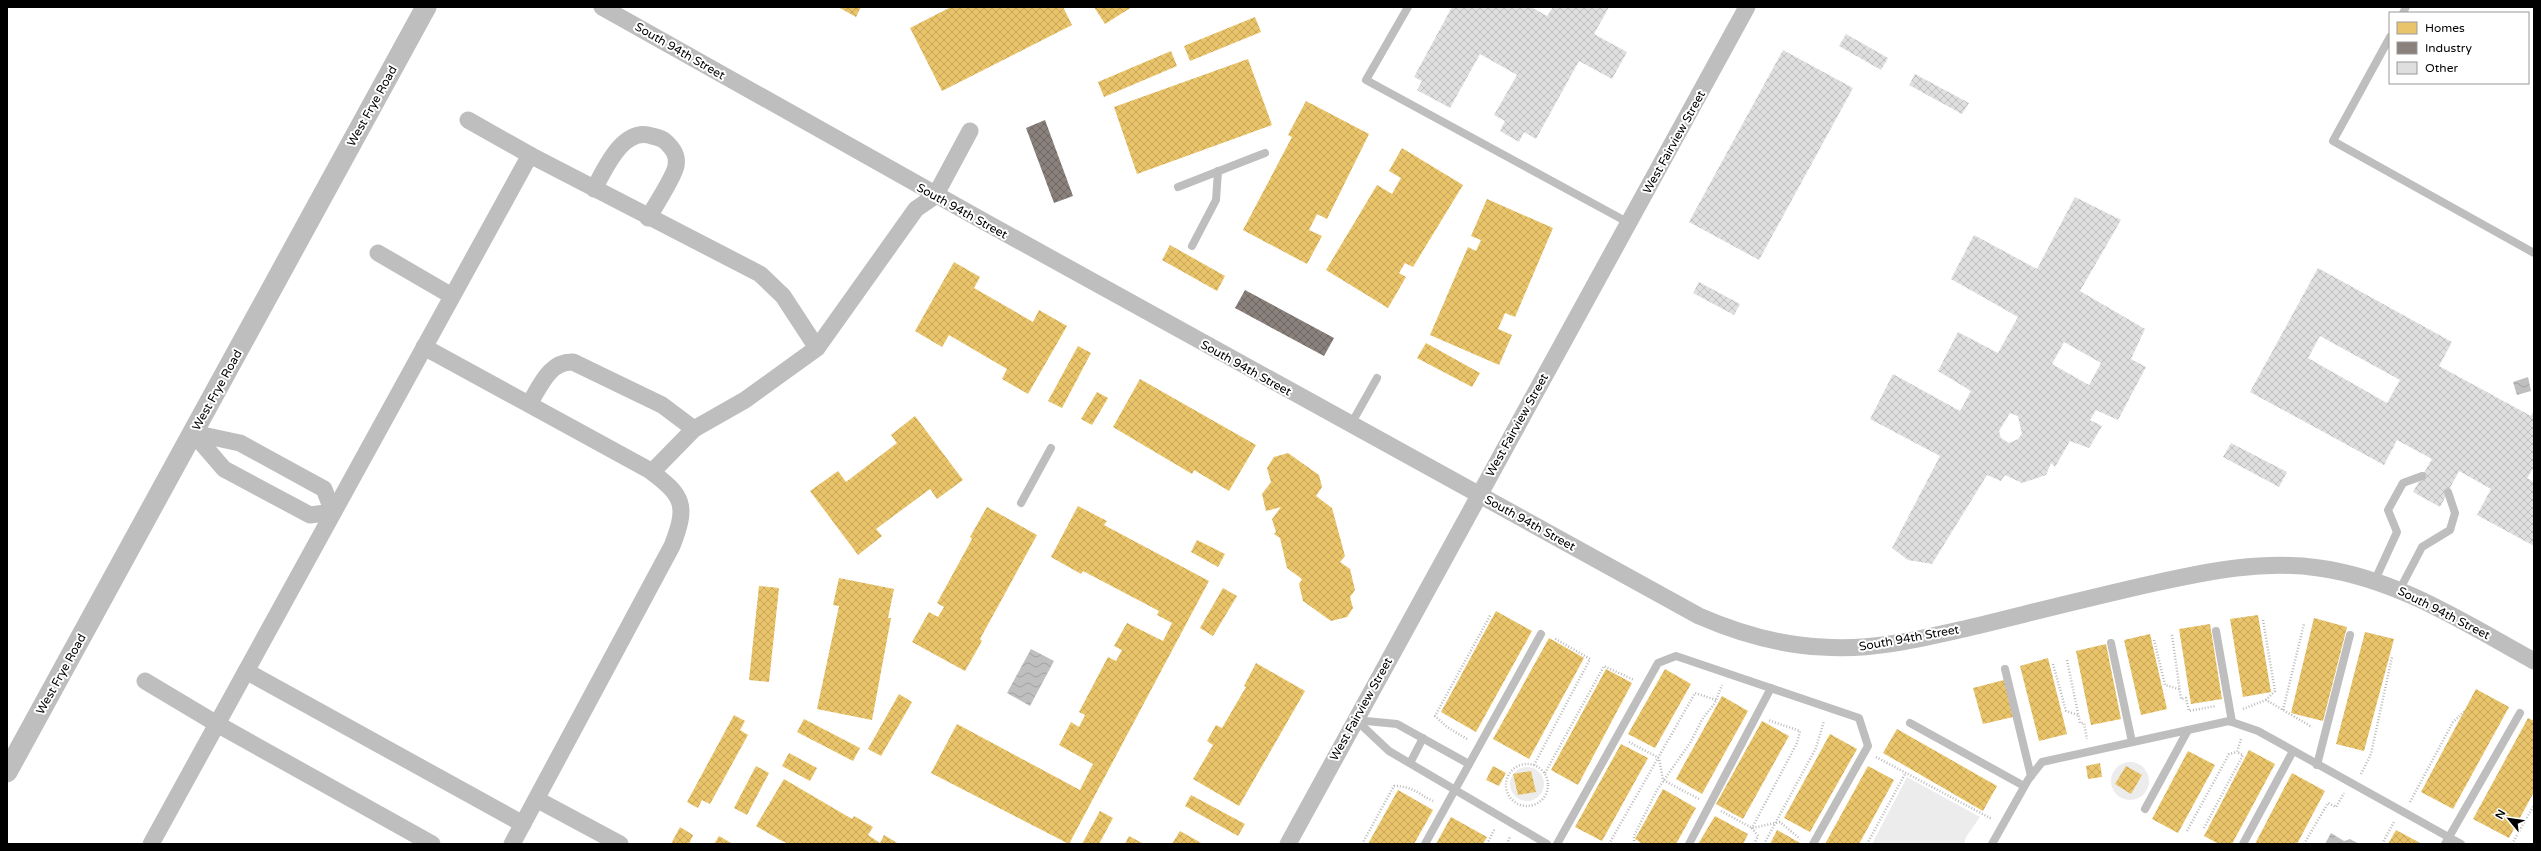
<svg xmlns="http://www.w3.org/2000/svg" width="2541" height="851" viewBox="0 0 2541 851" font-family="'Varela Round',sans-serif">
  <style>
    .green { fill: #ececec }
    .water { fill: url(#water-waves) }
    .homes { fill: url(#homes-cross-hatch) }
    .industry { fill: url(#industry-cross-hatch) }
    .building { fill: url(#building-cross-hatch); fill-rule: evenodd }
    .lines { fill: none; stroke-linecap: round; stroke-linejoin: round }
    .path { stroke: #b9b9b9; stroke-width: 2.5; stroke-dasharray: 1 2; stroke-linecap: butt }
    .service { stroke: #bebebe; stroke-width: 8 }
    .minor { stroke: #bebebe; stroke-width: 17 }
    .tertiary { stroke: #bebebe; stroke-width: 21 }
    .labels { text-anchor: middle; stroke-width: 4; stroke-linejoin: round; paint-order: stroke }
    .street-label { font-size: 12px; fill: #000; stroke: #fff }
  </style>
  <defs>
    <pattern id="water-waves" width="16" height="10" patternUnits="userSpaceOnUse"><rect width="16" height="10" fill="#bfbfbf"/><path d="M0 5q4-4 8 0t8 0" fill="none" stroke="#a2a2a2"/></pattern>
    <pattern id="homes-cross-hatch" width="8" height="8" patternUnits="userSpaceOnUse"><rect width="8" height="8" fill="#e9c46a"/><path d="M0 0l8 8M0 8l8-8" fill="none" stroke="#c6a75a"/></pattern>
    <pattern id="industry-cross-hatch" width="8" height="8" patternUnits="userSpaceOnUse"><rect width="8" height="8" fill="#8a817c"/><path d="M0 0l8 8M0 8l8-8" fill="none" stroke="#6e6763"/></pattern>
    <pattern id="building-cross-hatch" width="8" height="8" patternUnits="userSpaceOnUse"><rect width="8" height="8" fill="#dfdfdf"/><path d="M0 0l8 8M0 8l8-8" fill="none" stroke="#bebebe"/></pattern>
  </defs>
  <rect width="100%" height="100%" fill="#fff"/>
  <!-- green -->
  <g class="green">
    <circle cx="2130" cy="781" r="19"/>
    <circle cx="1527" cy="784" r="17"/>
    <polygon points="1907,777 1980,817 1966,837 1964,844 1872,844"/>
  </g>
  <!-- water -->
  <g class="water">
    <polygon points="2528,377 2531,391 2517,395 2513,382"/>
    <polygon points="1031,649 1054,661 1030,706 1007,693"/>
    <polygon points="2331,833 2344,841 2350,839 2359,844 2325,844"/>
  </g>
  <!-- homes -->
  <g class="homes">
    <polygon points="838,7 861,7 856,17"/>
    <polygon points="951,7 1063,7 1072,25 942,91 910,28"/>
    <polygon points="1094,7 1132,7 1105,24"/>
    <polygon points="1255,17 1261,32 1190,61 1184,46"/>
    <polygon points="1171,51 1177,66 1104,97 1098,82"/>
    <polygon points="1248,59 1272,125 1137,174 1114,107"/>
    <polygon points="1306,101 1369,134 1327,219 1317,214 1309,230 1322,236 1307,264 1243,230 1292,137 1288,135"/>
    <polygon points="1402,148 1463,185 1413,267 1405,263 1399,273 1406,277 1388,308 1326,270 1377,185 1392,194 1401,178 1389,171"/>
    <polygon points="1487,199 1553,228 1515,317 1505,313 1498,329 1512,335 1499,365 1430,335 1468,247 1476,251 1481,240 1471,236"/>
    <polygon points="1170,245 1225,276 1217,291 1162,260"/>
    <polygon points="954,262 980,277 974,288 1033,322 1039,310 1067,326 1028,394 1002,379 1007,369 949,335 942,347 915,331"/>
    <polygon points="1426,343 1480,373 1472,387 1417,358"/>
    <polygon points="1078,346 1091,353 1062,408 1048,401"/>
    <polygon points="1140,379 1256,445 1229,491 1194,470 1192,474 1113,427"/>
    <polygon points="1097,392 1108,398 1092,425 1081,419"/>
    <polygon points="915,416 963,480 937,499 930,489 876,529 882,536 858,555 810,491 838,471 846,482 897,443 891,435"/>
    <polygon points="1288,453 1319,475 1322,487 1316,496 1332,508 1345,556 1340,562 1350,569 1355,590 1350,597 1353,608 1347,617 1331,621 1303,601 1299,584 1302,579 1287,568 1280,538 1274,534 1276,532 1272,519 1281,507 1266,511 1262,494 1271,482 1267,468 1274,457"/>
    <polygon points="1078,506 1107,521 1104,525 1209,581 1069,844 931,773 957,724 1080,790 1093,764 1059,745 1071,722 1079,727 1085,715 1079,712 1108,657 1116,661 1122,650 1114,646 1127,623 1163,641 1172,623 1157,615 1159,611 1083,571 1081,574 1051,557"/>
    <polygon points="987,507 1037,535 980,639 982,641 965,671 912,642 929,612 938,617 944,607 937,603 972,539 970,537"/>
    <polygon points="1197,540 1225,554 1218,567 1191,552"/>
    <polygon points="839,578 894,589 888,618 891,618 872,720 817,709 839,606 833,605"/>
    <polygon points="759,586 779,588 769,682 749,680"/>
    <polygon points="1223,588 1237,596 1213,636 1200,628"/>
    <polygon points="1496,611 1532,631 1476,732 1441,712"/>
    <polygon points="2258,615 2271,692 2243,697 2230,619"/>
    <polygon points="2314,618 2347,627 2323,721 2291,713"/>
    <polygon points="2210,624 2222,699 2191,704 2179,629"/>
    <polygon points="2365,632 2394,639 2364,751 2336,744"/>
    <polygon points="2150,634 2167,709 2141,715 2124,640"/>
    <polygon points="1549,638 1584,658 1529,759 1493,739"/>
    <polygon points="2106,644 2121,719 2091,725 2076,651"/>
    <polygon points="2048,658 2067,734 2039,741 2020,666"/>
    <polygon points="1256,663 1305,691 1239,806 1193,779 1213,745 1207,741 1216,725 1222,728 1246,687 1244,686"/>
    <polygon points="1606,669 1632,683 1578,785 1551,770"/>
    <polygon points="1665,669 1691,684 1655,748 1628,734"/>
    <polygon points="2004,680 2013,717 1983,724 1973,688"/>
    <polygon points="2476,689 2509,707 2453,809 2421,792"/>
    <polygon points="899,694 912,702 881,756 868,749"/>
    <polygon points="1722,696 1748,711 1702,794 1676,779"/>
    <polygon points="734,715 745,721 740,730 748,735 710,804 702,800 698,808 687,802"/>
    <polygon points="2528,718 2534,721 2534,792 2509,838 2473,819"/>
    <polygon points="804,719 860,748 853,761 797,732"/>
    <polygon points="1762,721 1789,736 1743,819 1716,804"/>
    <polygon points="1897,729 1997,786 1983,811 1883,753"/>
    <polygon points="1830,734 1857,749 1810,832 1784,818"/>
    <polygon points="1621,744 1648,758 1602,841 1575,827"/>
    <polygon points="2249,750 2275,764 2232,844 2219,844 2204,836"/>
    <polygon points="2188,751 2215,765 2178,833 2152,819"/>
    <polygon points="789,753 817,768 810,781 782,766"/>
    <polygon points="2100,763 2102,777 2088,779 2086,766"/>
    <polygon points="756,766 769,773 747,815 734,808"/>
    <polygon points="1493,766 1506,773 1499,786 1486,780"/>
    <polygon points="1868,766 1894,780 1859,844 1825,844"/>
    <polygon points="2126,766 2142,775 2131,794 2115,784"/>
    <polygon points="1531,771 1536,792 1518,795 1513,774"/>
    <polygon points="2292,773 2325,791 2297,844 2255,844"/>
    <polygon points="784,779 852,819 854,816 873,827 868,835 880,843 884,835 899,844 789,844 780,840 756,826"/>
    <polygon points="1663,789 1696,808 1676,844 1639,844 1640,842 1635,839"/>
    <polygon points="1398,790 1433,810 1414,844 1368,844"/>
    <polygon points="1191,795 1245,824 1238,836 1185,806"/>
    <polygon points="1100,811 1113,818 1099,844 1082,844"/>
    <polygon points="1715,816 1748,834 1743,844 1698,844"/>
    <polygon points="1451,817 1487,837 1483,844 1436,844"/>
    <polygon points="680,827 693,835 689,844 671,844"/>
    <polygon points="1777,830 1802,844 1770,844"/>
    <polygon points="2396,830 2422,844 2388,844"/>
    <polygon points="1180,831 1203,844 1172,844"/>
    <polygon points="719,836 733,844 714,844"/>
    <polygon points="1129,836 1144,844 1125,844"/>
  </g>
  <!-- industry -->
  <g class="industry">
    <polygon points="1045,120 1073,196 1054,203 1026,128"/>
    <polygon points="1245,290 1334,338 1324,356 1235,308"/>
  </g>
  <!-- building -->
  <g class="building">
    <polygon points="1452,7 1531,7 1547,16 1553,7 1609,7 1594,34 1627,52 1612,79 1579,61 1536,139 1524,132 1519,142 1500,131 1505,121 1494,115 1517,75 1480,54 1450,108 1417,90 1422,81 1414,77"/>
    <polygon points="1846,34 1888,58 1881,70 1839,46"/>
    <polygon points="1783,50 1853,88 1759,260 1689,222"/>
    <polygon points="1915,74 1969,103 1962,114 1909,85"/>
    <path d="M2075,197L2121,220L2080,291L2145,329L2131,359L2146,367L2118,420L2096,410L2090,420L2102,426L2089,448L2070,441L2055,467L2051,463L2046,475L2022,483L2005,475L2001,481L1987,475L1932,564L1908,560L1892,548L1940,456L1870,419L1893,374L1960,411L1971,391L1938,371L1958,332L1998,353L2018,317L1951,279L1974,235L2037,269ZM2064,342L2101,363L2089,385L2052,364ZM2010,413L2018,416L2022,434L2018,439L2009,443L2001,438L1999,431Z"/>
    <path d="M2318,268L2452,342L2439,366L2531,416L2534,410V467L2527,478L2534,482V546L2477,515L2491,489L2459,471L2440,507L2413,492L2432,459L2397,440L2384,465L2250,392ZM2320,336L2400,380L2387,403L2308,358Z"/>
    <polygon points="1699,282 1740,304 1734,315 1693,293"/>
    <polygon points="2231,443 2287,472 2279,487 2223,457"/>
  </g>
  <g class="lines">
    <!-- path -->
    <g class="path">
      <polyline points="2263,620 2275,691 2266,700"/>
      <polyline points="2172,635 2181,699 2186,698 2189,711 2216,706"/>
      <polyline points="2154,640 2165,685 2179,689"/>
      <polyline points="2067,660 2080,723 2084,723 2087,739"/>
      <polyline points="2053,664 2066,711 2078,715"/>
      <polyline points="2243,709 2266,700 2312,727"/>
      <polyline points="2283,710 2304,624"/>
      <polyline points="1467,739 1447,727 1435,716 1491,614"/>
      <polyline points="1629,742 1659,758 1663,780 1699,799"/>
      <polyline points="1876,757 1992,819"/>
      <circle cx="1527" cy="785" r="21"/>
      <polyline points="1534,765 1590,659 1554,638"/>
      <polyline points="1545,773 1604,666 1634,680"/>
      <polyline points="2361,774 2371,754 2392,657"/>
      <polyline points="2410,802 2453,722 2465,711"/>
      <polyline points="1721,811 1752,828 1780,822 1800,839"/>
      <polyline points="2204,828 2243,755 2237,752 2241,739"/>
      <polyline points="2187,831 2229,754 2237,752"/>
      <path d="M1362,844L1394,786C1413,786 1418,794 1433,801"/>
      <polyline points="1487,844 1495,828"/>
      <polyline points="1507,844 1510,837"/>
      <polyline points="1609,844 1695,693 1716,700"/>
      <polyline points="1634,844 1634,836 1657,790 1690,743 1703,718 1715,703 1722,685"/>
      <polyline points="1754,844 1758,836 1752,828 1797,743 1800,731 1768,720"/>
      <polyline points="1764,844 1816,748 1824,721"/>
      <polyline points="1867,844 1905,774"/>
      <polyline points="2304,844 2328,803 2336,807 2344,793"/>
      <polyline points="2382,844 2394,822"/>
      <polyline points="2512,844 2534,805"/>
    </g>
    <!-- service -->
    <g class="service">
      <polyline points="1408,7 1366,80 1629,223"/>
      <polyline points="2403,13 2406,7"/>
      <polyline points="2390,37 2333,141 2534,253"/>
      <polyline points="1178,187 1265,153"/>
      <polyline points="1192,246 1216,200 1218,171"/>
      <polyline points="1350,426 1377,378"/>
      <polyline points="1021,503 1051,448"/>
      <polyline points="2375,580 2397,532 2388,510 2403,483 2422,476"/>
      <polyline points="2400,589 2422,547 2450,530 2455,513 2448,492"/>
      <polyline points="2216,631 2232,722"/>
      <polyline points="2111,643 2132,742"/>
      <polyline points="2005,669 2031,776"/>
      <polyline points="1356,720 1389,751 1547,844"/>
      <polyline points="1356,720 1397,724 1469,764"/>
      <polyline points="1910,723 2024,786"/>
      <polyline points="1410,763 1423,738"/>
      <polyline points="2317,765 2350,635"/>
      <polyline points="2145,809 2188,730"/>
      <polyline points="1425,844 1541,634"/>
      <polyline points="1557,844 1658,663 1676,656 1859,718 1868,746 1813,844"/>
      <polyline points="1689,844 1771,688"/>
      <polyline points="1992,844 2028,780 2042,762 2229,721 2258,731 2461,844"/>
      <polyline points="2243,844 2293,751"/>
      <polyline points="2445,844 2520,713"/>
    </g>
    <!-- minor -->
    <g class="minor">
      <path d="M602,7C966,213 1332,415 1699,616C1738,633 1779,645 1822,647C1871,651 1920,639 1968,628C2030,613 2092,597 2155,583C2209,571 2264,560 2319,568C2398,579 2465,623 2534,661"/>
      <polyline points="468,120 530,155"/>
      <path d="M594,189C605,169 623,126 652,136C656,137 662,138 666,142C673,149 678,155 676,166C674,177 655,206 648,218"/>
      <polyline points="378,253 452,296"/>
      <path d="M424,347L649,470C684,496 688,505 672,546L512,844"/>
      <path d="M529,404C540,387 549,361 573,362L662,405L694,429L652,472"/>
      <polyline points="694,429 745,400 817,348"/>
      <polygon points="193,433 240,443 324,489 333,512 310,515 224,469"/>
      <polyline points="246,671 523,824"/>
      <polyline points="145,681 217,724 432,844"/>
      <polyline points="538,800 620,844"/>
      <polyline points="151,844 530,155 760,274 783,296 817,348 916,209 935,196 970,131"/>
      <polyline points="1288,844 1747,7"/>
    </g>
    <!-- tertiary -->
    <polyline class="tertiary" points="7,772 426,7"/>
  </g>
  <g class="labels">
    <!-- street labels -->
    <g class="street-label">
      <text transform="translate(680 51) rotate(30)" y="4">South 94th Street</text>
      <text transform="translate(372 106) rotate(-61)" y="4">West Frye Road</text>
      <text transform="translate(1674 142) rotate(-61)" y="4">West Fairview Street</text>
      <text transform="translate(962 211) rotate(29)" y="4">South 94th Street</text>
      <text transform="translate(1246 368) rotate(29)" y="4">South 94th Street</text>
      <text transform="translate(217 390) rotate(-61)" y="4">West Frye Road</text>
      <text transform="translate(1517 425) rotate(-61)" y="4">West Fairview Street</text>
      <text transform="translate(1530 523) rotate(29)" y="4">South 94th Street</text>
      <text transform="translate(2444 613) rotate(27)" y="4">South 94th Street</text>
      <text transform="translate(1909 638) rotate(-10)" y="4">South 94th Street</text>
      <text transform="translate(61 674) rotate(-61)" y="4">West Frye Road</text>
      <text transform="translate(1361 709) rotate(-61)" y="4">West Fairview Street</text>
    </g>
  </g>
  <!-- border -->
  <rect width="2541" height="851" fill="none" stroke="#000000" stroke-width="16"/>
  <!-- legend -->
  <rect x="2389" y="12" width="140" height="72" fill="#ffffff" stroke="#999999"/>
  <rect x="2397" y="22" width="20" height="12" fill="#e9c46a" stroke="#999999"/>
  <text x="2425" y="32" font-size="12" fill="#000000">Homes</text>
  <rect x="2397" y="42" width="20" height="12" fill="#8a817c" stroke="#999999"/>
  <text x="2425" y="52" font-size="12" fill="#000000">Industry</text>
  <rect x="2397" y="62" width="20" height="12" fill="#dfdfdf" stroke="#999999"/>
  <text x="2425" y="72" font-size="12" fill="#000000">Other</text>
  <!-- north arrow -->
  <g transform="translate(2509 819) rotate(299)" stroke="#ffffff" stroke-width="3" paint-order="stroke">
  <path d="M0-3L7 15L0 10L-7 15Z" fill="#000000"/>
  <text y="-6" font-size="11" font-weight="bold" text-anchor="middle" fill="#000000">N</text>
  </g>
</svg>
